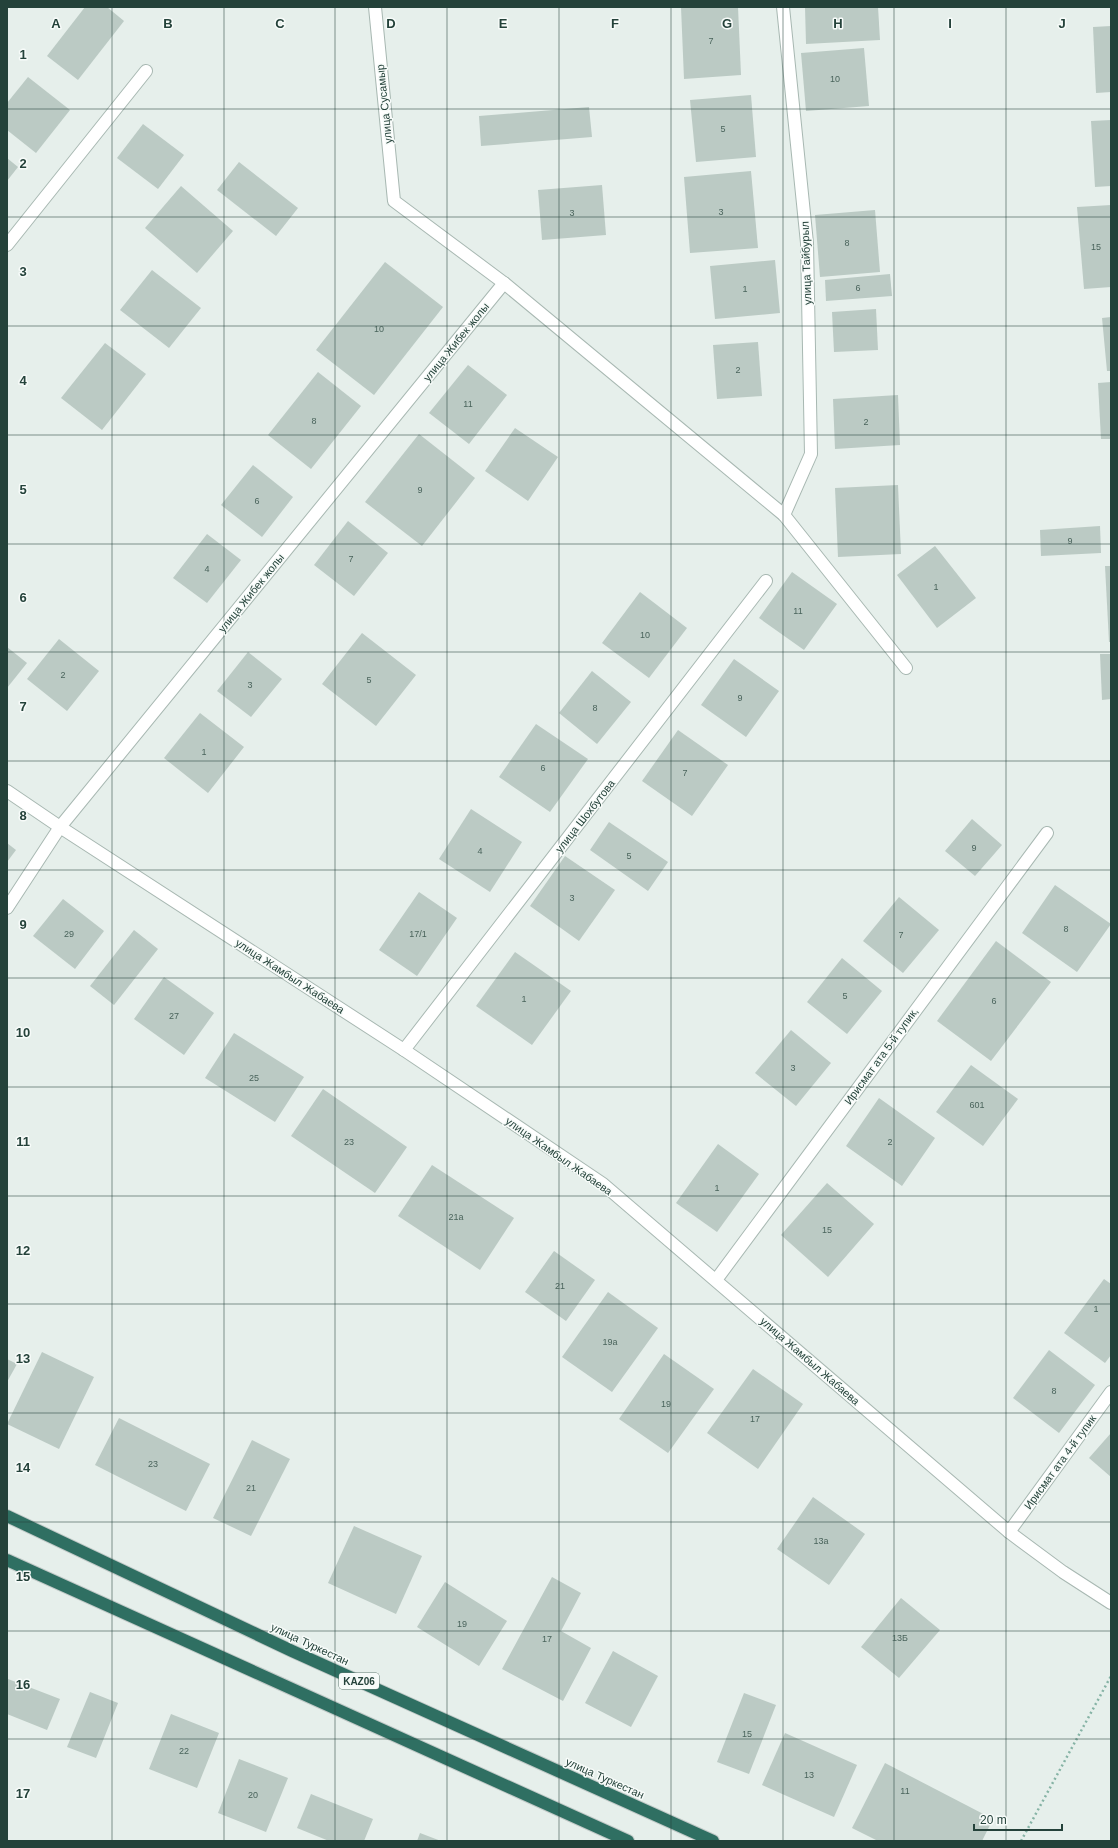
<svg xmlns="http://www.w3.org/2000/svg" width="1118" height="1848" viewBox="0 0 1118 1848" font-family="Helvetica,sans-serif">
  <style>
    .building { fill: #bbcac4 }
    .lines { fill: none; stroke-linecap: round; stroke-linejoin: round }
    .minor-casing { stroke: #a8b8b2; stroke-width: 14 }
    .highway-casing { stroke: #c2cac8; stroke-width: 14 }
    .path { stroke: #86b3a5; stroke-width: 2.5; stroke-dasharray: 2 3; stroke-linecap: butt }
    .minor { stroke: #fff; stroke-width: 12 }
    .highway { stroke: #2f6f62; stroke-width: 12 }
    .grid { fill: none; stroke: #24423a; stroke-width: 1; stroke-opacity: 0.55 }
    .labels { text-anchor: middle; stroke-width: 3; stroke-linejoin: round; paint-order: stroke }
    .number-label { font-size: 9px; fill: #4a645c }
    .shield { fill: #f7fbf9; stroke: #637a73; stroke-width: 1 }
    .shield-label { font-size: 10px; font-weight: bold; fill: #24423a }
    .street-label { font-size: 11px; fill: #24423a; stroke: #f7fbf9 }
    .grid-label { font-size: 13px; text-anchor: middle; font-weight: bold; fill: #24423a; stroke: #f7fbf9; stroke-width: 3; stroke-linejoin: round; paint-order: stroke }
  </style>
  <rect width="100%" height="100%" fill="#e6efeb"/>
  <!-- building -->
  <g class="building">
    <polygon points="85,7 107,7 124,21 78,80 47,56"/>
    <polygon points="681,7 738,7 741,75 684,79"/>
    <polygon points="805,7 878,7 880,40 806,44"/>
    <polygon points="1111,26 1111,92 1096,93 1093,27"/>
    <polygon points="864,48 869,106 806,111 801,53"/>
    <polygon points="28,77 70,110 36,153 7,130 7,103"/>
    <polygon points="751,95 756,157 696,162 690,100"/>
    <polygon points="589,107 592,137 481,146 479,116"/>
    <polygon points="1111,120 1111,186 1095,187 1091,121"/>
    <polygon points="143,124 184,155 158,189 117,158"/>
    <polygon points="7,158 18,167 7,181"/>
    <polygon points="239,162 298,208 276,236 217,190"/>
    <polygon points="751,171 758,248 690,253 684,177"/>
    <polygon points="602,185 606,235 542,240 538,190"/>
    <polygon points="181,186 233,231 197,273 145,228"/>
    <polygon points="1111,205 1111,287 1084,289 1077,207"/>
    <polygon points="875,210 880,272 820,277 815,215"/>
    <polygon points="775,260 780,313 715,319 710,266"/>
    <polygon points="385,262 443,307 374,395 316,350"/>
    <polygon points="152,270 201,308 169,348 120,310"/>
    <polygon points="890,274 892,296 826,301 825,280"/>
    <polygon points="876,309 878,350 834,352 832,312"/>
    <polygon points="1111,317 1111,371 1107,371 1102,318"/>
    <polygon points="758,342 762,396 717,399 713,345"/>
    <polygon points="105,343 146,374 102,430 61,398"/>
    <polygon points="468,365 507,395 469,444 429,413"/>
    <polygon points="318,372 361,406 311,469 268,435"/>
    <polygon points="1111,382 1111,439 1101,439 1098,383"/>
    <polygon points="898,395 900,445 835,449 833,399"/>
    <polygon points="515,428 558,457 528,501 485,471"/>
    <polygon points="419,434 475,478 422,546 365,502"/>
    <polygon points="253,465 293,497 262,537 221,505"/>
    <polygon points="898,485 901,554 838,557 835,488"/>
    <polygon points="348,521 388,553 354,596 314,565"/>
    <polygon points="1100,526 1101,553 1041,556 1040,530"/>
    <polygon points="207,534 241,560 207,603 173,578"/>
    <polygon points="935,546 976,598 937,628 897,575"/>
    <polygon points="1105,566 1111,566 1111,642 1109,642"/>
    <polygon points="792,572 837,604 804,650 759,618"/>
    <polygon points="640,592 687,628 649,678 602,643"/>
    <polygon points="362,633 416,675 376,726 322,684"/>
    <polygon points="59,639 99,671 67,711 27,679"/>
    <polygon points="7,647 27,663 7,688"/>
    <polygon points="248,652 282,679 251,717 217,691"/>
    <polygon points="1100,654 1111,654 1111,699 1102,700"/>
    <polygon points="734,659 779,691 746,737 701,705"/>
    <polygon points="592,671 631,702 597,744 559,713"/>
    <polygon points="200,713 244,747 208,793 164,758"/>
    <polygon points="536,724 588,759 550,812 499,777"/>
    <polygon points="678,730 728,765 692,816 642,781"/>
    <polygon points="471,809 522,842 490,892 439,859"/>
    <polygon points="972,819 1002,845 975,876 945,851"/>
    <polygon points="609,822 668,862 648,891 590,850"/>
    <polygon points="7,843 16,850 7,862"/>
    <polygon points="565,856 615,890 579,941 530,906"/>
    <polygon points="1055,885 1111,924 1077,972 1022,933"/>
    <polygon points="419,892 457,918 417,976 379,950"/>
    <polygon points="899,897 939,930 903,973 863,941"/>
    <polygon points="63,899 104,931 75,969 33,936"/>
    <polygon points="134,930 158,949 114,1005 90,986"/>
    <polygon points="996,941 1051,982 991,1061 937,1021"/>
    <polygon points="515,952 571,991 532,1045 476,1006"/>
    <polygon points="842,958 882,991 847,1034 807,1002"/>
    <polygon points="164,977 214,1013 184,1055 134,1019"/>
    <polygon points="791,1030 831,1063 796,1106 755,1073"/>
    <polygon points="234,1033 304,1077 275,1122 205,1078"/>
    <polygon points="971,1065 1018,1099 983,1146 936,1112"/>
    <polygon points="323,1089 407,1147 375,1193 291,1136"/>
    <polygon points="879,1098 935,1138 902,1186 846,1146"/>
    <polygon points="718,1144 759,1174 717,1232 676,1203"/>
    <polygon points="432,1165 514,1218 480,1270 398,1216"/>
    <polygon points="827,1183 874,1224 828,1277 781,1235"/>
    <polygon points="554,1251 595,1280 566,1321 525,1292"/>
    <polygon points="1104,1279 1111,1284 1111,1355 1105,1363 1064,1333"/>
    <polygon points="608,1292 658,1328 612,1392 562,1357"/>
    <polygon points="1049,1350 1095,1385 1059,1433 1013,1398"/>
    <polygon points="42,1352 94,1377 59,1449 7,1424"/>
    <polygon points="664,1354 714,1389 668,1453 619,1419"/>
    <polygon points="7,1359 17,1364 7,1382"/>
    <polygon points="753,1369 803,1404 758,1469 707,1433"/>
    <polygon points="119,1418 210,1464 186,1511 95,1465"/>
    <polygon points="1111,1433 1111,1477 1089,1458"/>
    <polygon points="252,1440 290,1459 251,1536 213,1518"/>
    <polygon points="813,1497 865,1534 829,1585 777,1549"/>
    <polygon points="354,1526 422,1556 396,1614 328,1583"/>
    <polygon points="552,1577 581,1593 561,1631 591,1648 563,1701 502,1669"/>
    <polygon points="445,1582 507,1621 479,1666 417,1627"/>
    <polygon points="901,1598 940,1630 899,1678 861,1647"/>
    <polygon points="613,1651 658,1676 631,1727 585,1703"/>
    <polygon points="8,1679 60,1699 47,1730 7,1714"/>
    <polygon points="90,1692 118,1703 96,1758 67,1747"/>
    <polygon points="744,1693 776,1705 749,1774 717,1762"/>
    <polygon points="171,1714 219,1733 197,1788 149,1769"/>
    <polygon points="785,1733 857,1765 834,1817 762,1785"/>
    <polygon points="239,1759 288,1778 266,1832 218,1813"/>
    <polygon points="885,1763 993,1819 982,1841 878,1841 852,1828"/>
    <polygon points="311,1794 373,1819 364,1841 329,1841 297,1828"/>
    <polygon points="420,1833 441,1841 417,1841"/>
  </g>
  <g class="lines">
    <defs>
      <g id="minor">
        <polyline points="375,7 394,201 504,283 784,515 906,668"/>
        <polyline points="783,7 807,243 811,454 784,515"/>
        <polyline points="7,245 146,71"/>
        <polyline points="7,791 60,827 404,1050 603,1184 1009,1532 1063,1572 1111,1603"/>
        <polyline points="7,908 60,827 504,283"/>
        <polyline points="404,1050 766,581"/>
        <polyline points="716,1280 1047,833"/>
        <polyline points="1009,1532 1111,1392"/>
      </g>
      <g id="highway">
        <polyline points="7,1516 292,1651 713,1841"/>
        <polyline points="7,1560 628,1841"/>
      </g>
    </defs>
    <!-- minor casing -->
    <use href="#minor" class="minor-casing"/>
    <!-- highway casing -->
    <use href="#highway" class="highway-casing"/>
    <!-- path -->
    <polyline class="path" points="1021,1841 1111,1676"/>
    <!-- minor -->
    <use href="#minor" class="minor"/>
    <!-- highway -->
    <use href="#highway" class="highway"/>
  </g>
  <!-- grid -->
  <path class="grid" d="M112,7V1841M224,7V1841M335,7V1841M447,7V1841M559,7V1841M671,7V1841M783,7V1841M894,7V1841M1006,7V1841M7,109H1111M7,217H1111M7,326H1111M7,435H1111M7,544H1111M7,652H1111M7,761H1111M7,870H1111M7,978H1111M7,1087H1111M7,1196H1111M7,1304H1111M7,1413H1111M7,1522H1111M7,1631H1111M7,1739H1111"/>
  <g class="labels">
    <!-- number labels -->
    <g class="number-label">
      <text x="711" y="44">7</text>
      <text x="835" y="82">10</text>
      <text x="723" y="132">5</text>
      <text x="721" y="215">3</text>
      <text x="572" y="216">3</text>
      <text x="847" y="246">8</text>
      <text x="1096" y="250">15</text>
      <text x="858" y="291">6</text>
      <text x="745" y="292">1</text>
      <text x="379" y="332">10</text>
      <text x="738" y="373">2</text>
      <text x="468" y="407">11</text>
      <text x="314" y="424">8</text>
      <text x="866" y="425">2</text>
      <text x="420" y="493">9</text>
      <text x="257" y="504">6</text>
      <text x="1070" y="544">9</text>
      <text x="351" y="562">7</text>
      <text x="207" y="572">4</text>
      <text x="936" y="590">1</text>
      <text x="798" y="614">11</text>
      <text x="645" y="638">10</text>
      <text x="63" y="678">2</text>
      <text x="369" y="683">5</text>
      <text x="250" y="688">3</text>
      <text x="740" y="701">9</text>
      <text x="595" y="711">8</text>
      <text x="204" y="755">1</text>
      <text x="543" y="771">6</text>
      <text x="685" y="776">7</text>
      <text x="974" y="851">9</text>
      <text x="480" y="854">4</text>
      <text x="629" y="859">5</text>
      <text x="572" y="901">3</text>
      <text x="1066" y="932">8</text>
      <text x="69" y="937">29</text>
      <text x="418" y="937">17/1</text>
      <text x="901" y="938">7</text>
      <text x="845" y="999">5</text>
      <text x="524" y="1002">1</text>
      <text x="994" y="1004">6</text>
      <text x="174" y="1019">27</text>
      <text x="793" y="1071">3</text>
      <text x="254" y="1081">25</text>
      <text x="977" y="1108">601</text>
      <text x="349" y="1145">23</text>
      <text x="890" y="1145">2</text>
      <text x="717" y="1191">1</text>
      <text x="456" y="1220">21а</text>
      <text x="827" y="1233">15</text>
      <text x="560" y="1289">21</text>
      <text x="1096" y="1312">1</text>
      <text x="610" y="1345">19а</text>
      <text x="1054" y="1394">8</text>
      <text x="666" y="1407">19</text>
      <text x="755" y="1422">17</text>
      <text x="153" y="1467">23</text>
      <text x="251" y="1491">21</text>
      <text x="821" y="1544">13а</text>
      <text x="462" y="1627">19</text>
      <text x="900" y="1641">13Б</text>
      <text x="547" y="1642">17</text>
      <text x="747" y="1737">15</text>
      <text x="184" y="1754">22</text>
      <text x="809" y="1778">13</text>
      <text x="905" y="1794">11</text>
      <text x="253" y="1798">20</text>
    </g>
    <!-- shield labels -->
    <rect class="shield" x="339" y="1673" width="40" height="16" rx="3"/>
    <g class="shield-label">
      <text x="359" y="1685">KАZ06</text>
    </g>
    <!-- street labels -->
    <g class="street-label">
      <text transform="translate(384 104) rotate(-96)" y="4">улица Сусамыр</text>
      <text transform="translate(806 263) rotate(-92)" y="4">улица Тайбурыл</text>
      <text transform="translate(456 342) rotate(-51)" y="4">улица Жибек жолы</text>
      <text transform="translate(251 593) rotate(-51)" y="4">улица Жибек жолы</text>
      <text transform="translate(585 816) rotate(-52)" y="4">улица Шохбутова</text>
      <text transform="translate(290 976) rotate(33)" y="4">улица Жамбыл Жабаева</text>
      <text transform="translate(881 1056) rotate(-54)" y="4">Ирисмат ата 5-й тупик,</text>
      <text transform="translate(559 1156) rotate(35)" y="4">улица Жамбыл Жабаева</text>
      <text transform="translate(810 1361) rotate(41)" y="4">улица Жамбыл Жабаева</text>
      <text transform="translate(1060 1462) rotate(-54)" y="4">Ирисмат ата 4-й тупик</text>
      <text transform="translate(310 1644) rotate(25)" y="4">улица Туркестан</text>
      <text transform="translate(605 1778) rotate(24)" y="4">улица Туркестан</text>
    </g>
  </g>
  <g class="grid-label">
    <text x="56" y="28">A</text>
    <text x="168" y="28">B</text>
    <text x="280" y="28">C</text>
    <text x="391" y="28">D</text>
    <text x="503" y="28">E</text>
    <text x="615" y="28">F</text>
    <text x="727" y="28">G</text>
    <text x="838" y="28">H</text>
    <text x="950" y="28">I</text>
    <text x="1062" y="28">J</text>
    <text x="23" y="59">1</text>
    <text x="23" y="168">2</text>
    <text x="23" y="276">3</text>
    <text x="23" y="385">4</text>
    <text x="23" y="494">5</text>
    <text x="23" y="602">6</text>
    <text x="23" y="711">7</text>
    <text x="23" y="820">8</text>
    <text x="23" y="929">9</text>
    <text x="23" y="1037">10</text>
    <text x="23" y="1146">11</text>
    <text x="23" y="1255">12</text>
    <text x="23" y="1363">13</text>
    <text x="23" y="1472">14</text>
    <text x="23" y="1581">15</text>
    <text x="23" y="1689">16</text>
    <text x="23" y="1798">17</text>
  </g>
  <!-- border -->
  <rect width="1118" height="1848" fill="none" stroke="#24423a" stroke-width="16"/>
  <!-- scale -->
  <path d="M974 1824v6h88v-6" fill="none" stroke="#24423a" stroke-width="2"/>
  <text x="980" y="1824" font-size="12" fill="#24423a" stroke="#f7fbf9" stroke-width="3" paint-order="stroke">20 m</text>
</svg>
